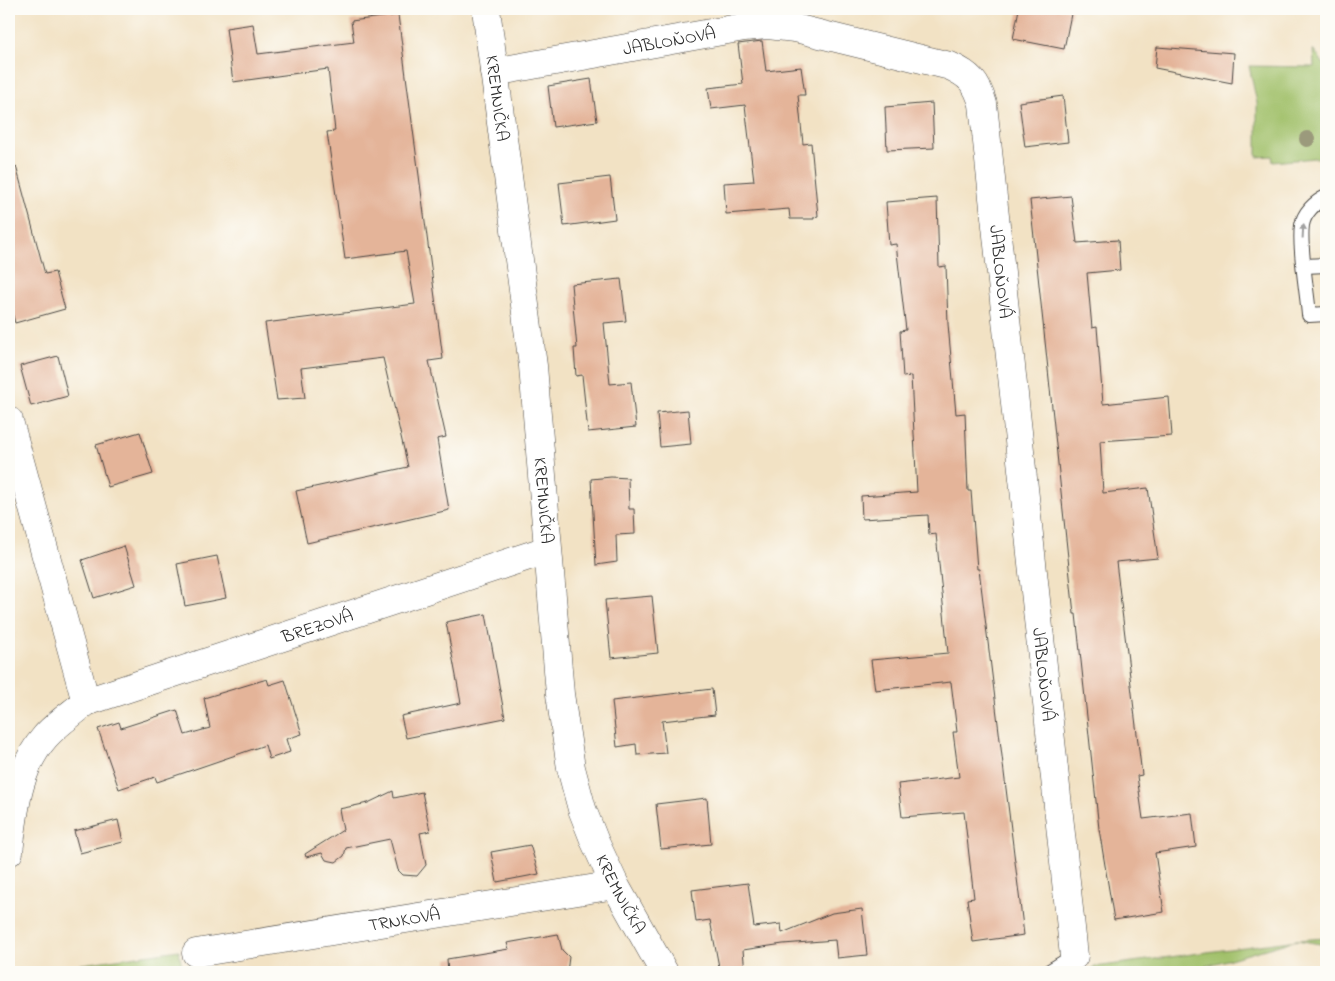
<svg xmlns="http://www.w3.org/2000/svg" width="1335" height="981" viewBox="0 0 1335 981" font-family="'Indie Flower',sans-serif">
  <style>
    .green { fill: #a0c069; stroke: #66764a }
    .building { fill: #e4b499 }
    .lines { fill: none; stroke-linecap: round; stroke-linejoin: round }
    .service-casing { stroke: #494642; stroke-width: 16 }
    .minor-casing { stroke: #494642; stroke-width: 29 }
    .tertiary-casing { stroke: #494642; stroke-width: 29 }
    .service { stroke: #fff; stroke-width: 14 }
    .minor { stroke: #fff; stroke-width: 28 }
    .tertiary { stroke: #fff; stroke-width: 28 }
    .tree { fill: #9b9a7c }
    .oneway { fill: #a0a0a0 }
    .labels { text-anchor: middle; stroke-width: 5; stroke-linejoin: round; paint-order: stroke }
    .street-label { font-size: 18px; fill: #2b2b2b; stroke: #fdfcf7 }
  </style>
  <rect width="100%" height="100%" fill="#fdfcf7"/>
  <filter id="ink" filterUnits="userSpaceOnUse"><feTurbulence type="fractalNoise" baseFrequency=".02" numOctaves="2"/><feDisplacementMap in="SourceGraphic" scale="10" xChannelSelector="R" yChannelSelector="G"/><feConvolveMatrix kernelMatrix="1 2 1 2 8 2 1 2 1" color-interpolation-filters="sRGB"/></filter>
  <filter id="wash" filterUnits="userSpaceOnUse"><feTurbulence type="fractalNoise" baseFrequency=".0096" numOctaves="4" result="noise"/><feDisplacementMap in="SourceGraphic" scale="20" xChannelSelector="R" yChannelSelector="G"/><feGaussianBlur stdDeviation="1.12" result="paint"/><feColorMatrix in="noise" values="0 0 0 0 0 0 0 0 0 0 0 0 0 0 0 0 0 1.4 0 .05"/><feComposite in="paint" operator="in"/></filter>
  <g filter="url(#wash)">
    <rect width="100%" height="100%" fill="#f2e2c4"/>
    <!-- green -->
    <g class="green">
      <polygon points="1313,49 1326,67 1326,157 1273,162 1272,156 1257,157 1257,103 1249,66 1314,67"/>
      <polygon points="1326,938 1326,945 1297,940 1185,972 1082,972 1095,967 1297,940"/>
      <polygon points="179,950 183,972 27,972"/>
    </g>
    <g id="blocks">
      <!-- building -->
      <g class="building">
        <polygon points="1019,9 1072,9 1064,49 1013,39"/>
        <polygon points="398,15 443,359 429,361 446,437 437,439 449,510 307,543 296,491 408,467 383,358 301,368 305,398 277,400 265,323 415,304 406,251 345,259 327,132 335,131 328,69 233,82 226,28 253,24 258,54 354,42 351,21"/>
        <polygon points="762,41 766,71 801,67 805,95 798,95 803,144 811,143 818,216 814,217 814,219 790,219 789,209 726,214 724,183 754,181 745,105 711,109 708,88 743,84 738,44"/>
        <polygon points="1157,47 1234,53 1232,83 1155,68"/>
        <polygon points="591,79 597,121 553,127 548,86"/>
        <polygon points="1063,96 1068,142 1025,147 1019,102"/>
        <polygon points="932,103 934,148 887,150 885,107"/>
        <polygon points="16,166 45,274 55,272 65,309 15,323 9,301 9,167"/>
        <polygon points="610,177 615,219 564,226 559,183"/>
        <polygon points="1071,196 1077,243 1118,240 1120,270 1087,273 1092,328 1097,327 1103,404 1169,397 1172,436 1100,441 1103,493 1148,488 1158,558 1116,562 1142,775 1137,776 1143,819 1192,813 1196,847 1155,853 1164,912 1114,920 1099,829 1076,614 1074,614 1030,200"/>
        <polygon points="937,198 939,267 946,266 948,324 956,414 965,413 968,491 971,491 977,569 979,569 1024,935 973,942 967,899 974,898 964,812 902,817 898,784 959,777 953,732 957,732 951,682 875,690 871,660 948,653 936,534 929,535 928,515 862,519 861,496 917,492 911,376 903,377 900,331 906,330 896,244 889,245 886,202"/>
        <polygon points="621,279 626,321 604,323 610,384 631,382 636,427 588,432 582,375 576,376 574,348 577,348 571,284"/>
        <polygon points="58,356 68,396 31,406 20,366"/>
        <polygon points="688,410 691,444 660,447 657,413"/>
        <polygon points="140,432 153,474 108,487 96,445"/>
        <polygon points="611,477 628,478 629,509 634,509 635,534 616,535 617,562 596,565 591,479"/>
        <polygon points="124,546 136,585 94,598 82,560"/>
        <polygon points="217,556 226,598 185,606 177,564"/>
        <polygon points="652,596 658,653 611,658 605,600"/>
        <polygon points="486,614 505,718 406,738 401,716 461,703 446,622"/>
        <polygon points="267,679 269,685 285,680 302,734 286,739 290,752 269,759 265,745 157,782 155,777 119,789 98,729 119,722 121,728 177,710 185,735 210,728 204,698"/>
        <polygon points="712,689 715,715 662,721 666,753 637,755 636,744 617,747 612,701"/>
        <polygon points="393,791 394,798 422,792 430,831 420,833 426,865 417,876 403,875 398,870 390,839 346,848 344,856 336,862 326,860 322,853 306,857 305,854 343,830 339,809 368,803"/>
        <polygon points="707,798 711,844 661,849 656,804"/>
        <polygon points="118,820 123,842 80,853 74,831"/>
        <polygon points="530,845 539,874 497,882 491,852"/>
        <polygon points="748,883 754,927 781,924 782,933 832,913 862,909 867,955 837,958 835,940 783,944 743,950 745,972 720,972 710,920 696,922 692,890"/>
        <polygon points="558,934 562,950 569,957 567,972 448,972 447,959 509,949 507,943"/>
      </g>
    </g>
  </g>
  <g filter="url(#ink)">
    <use href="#blocks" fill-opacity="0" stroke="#494642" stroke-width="1"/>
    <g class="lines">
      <defs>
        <g id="service">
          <path d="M1326,197C1315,202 1304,213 1302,225C1299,247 1307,291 1309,315L1326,314"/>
          <polyline points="1305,266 1326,265"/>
          <polyline points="1048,972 1074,956"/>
        </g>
        <g id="minor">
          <path id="s1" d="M494,72L744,27L768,25L795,28L950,66C970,75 977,83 983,104L1074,956"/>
          <polyline points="9,421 86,702"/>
          <path id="s2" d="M9,852C14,812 17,769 45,737C56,724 73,713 86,702L547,550"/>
          <path id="s3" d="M196,953L615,885"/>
        </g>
        <g id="tertiary">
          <path id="s4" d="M486,9L533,366L560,694L571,768L582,809L595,842L615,885L664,972"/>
        </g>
      </defs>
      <!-- service casing -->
      <use href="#service" class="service-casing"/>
      <!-- minor casing -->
      <use href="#minor" class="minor-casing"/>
      <!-- tertiary casing -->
      <use href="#tertiary" class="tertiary-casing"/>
      <!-- service -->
      <use href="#service" class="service"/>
      <!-- minor -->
      <use href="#minor" class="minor"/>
      <!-- tertiary -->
      <use href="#tertiary" class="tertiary"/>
    </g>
    <!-- trees -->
    <circle class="tree" cx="1307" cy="139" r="8"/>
    <!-- one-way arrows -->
    <defs><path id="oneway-solid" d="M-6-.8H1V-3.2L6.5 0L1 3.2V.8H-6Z" transform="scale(1.25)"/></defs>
    <use class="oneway" href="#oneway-solid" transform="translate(1303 231) rotate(-87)"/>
  </g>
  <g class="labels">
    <!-- street labels -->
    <g class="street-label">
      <text dy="6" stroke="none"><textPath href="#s1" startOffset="178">JABLOŇOVÁ</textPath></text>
      <text dy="6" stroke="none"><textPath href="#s4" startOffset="90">KREMNIČKA</textPath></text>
      <text dy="6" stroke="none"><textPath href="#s1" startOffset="686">JABLOŇOVÁ</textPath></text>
      <text dy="6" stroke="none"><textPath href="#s4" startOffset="495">KREMNIČKA</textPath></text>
      <text dy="6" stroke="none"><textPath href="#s2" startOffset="420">BREZOVÁ</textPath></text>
      <text dy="6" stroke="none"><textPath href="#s1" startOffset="1091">JABLOŇOVÁ</textPath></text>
      <text dy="6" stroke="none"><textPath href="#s4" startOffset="900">KREMNIČKA</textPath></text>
      <text dy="6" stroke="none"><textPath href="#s3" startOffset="211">TRNKOVÁ</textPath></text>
    </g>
  </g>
  <!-- margin -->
  <rect width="1335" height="981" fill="none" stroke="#fdfcf7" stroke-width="30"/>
</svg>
